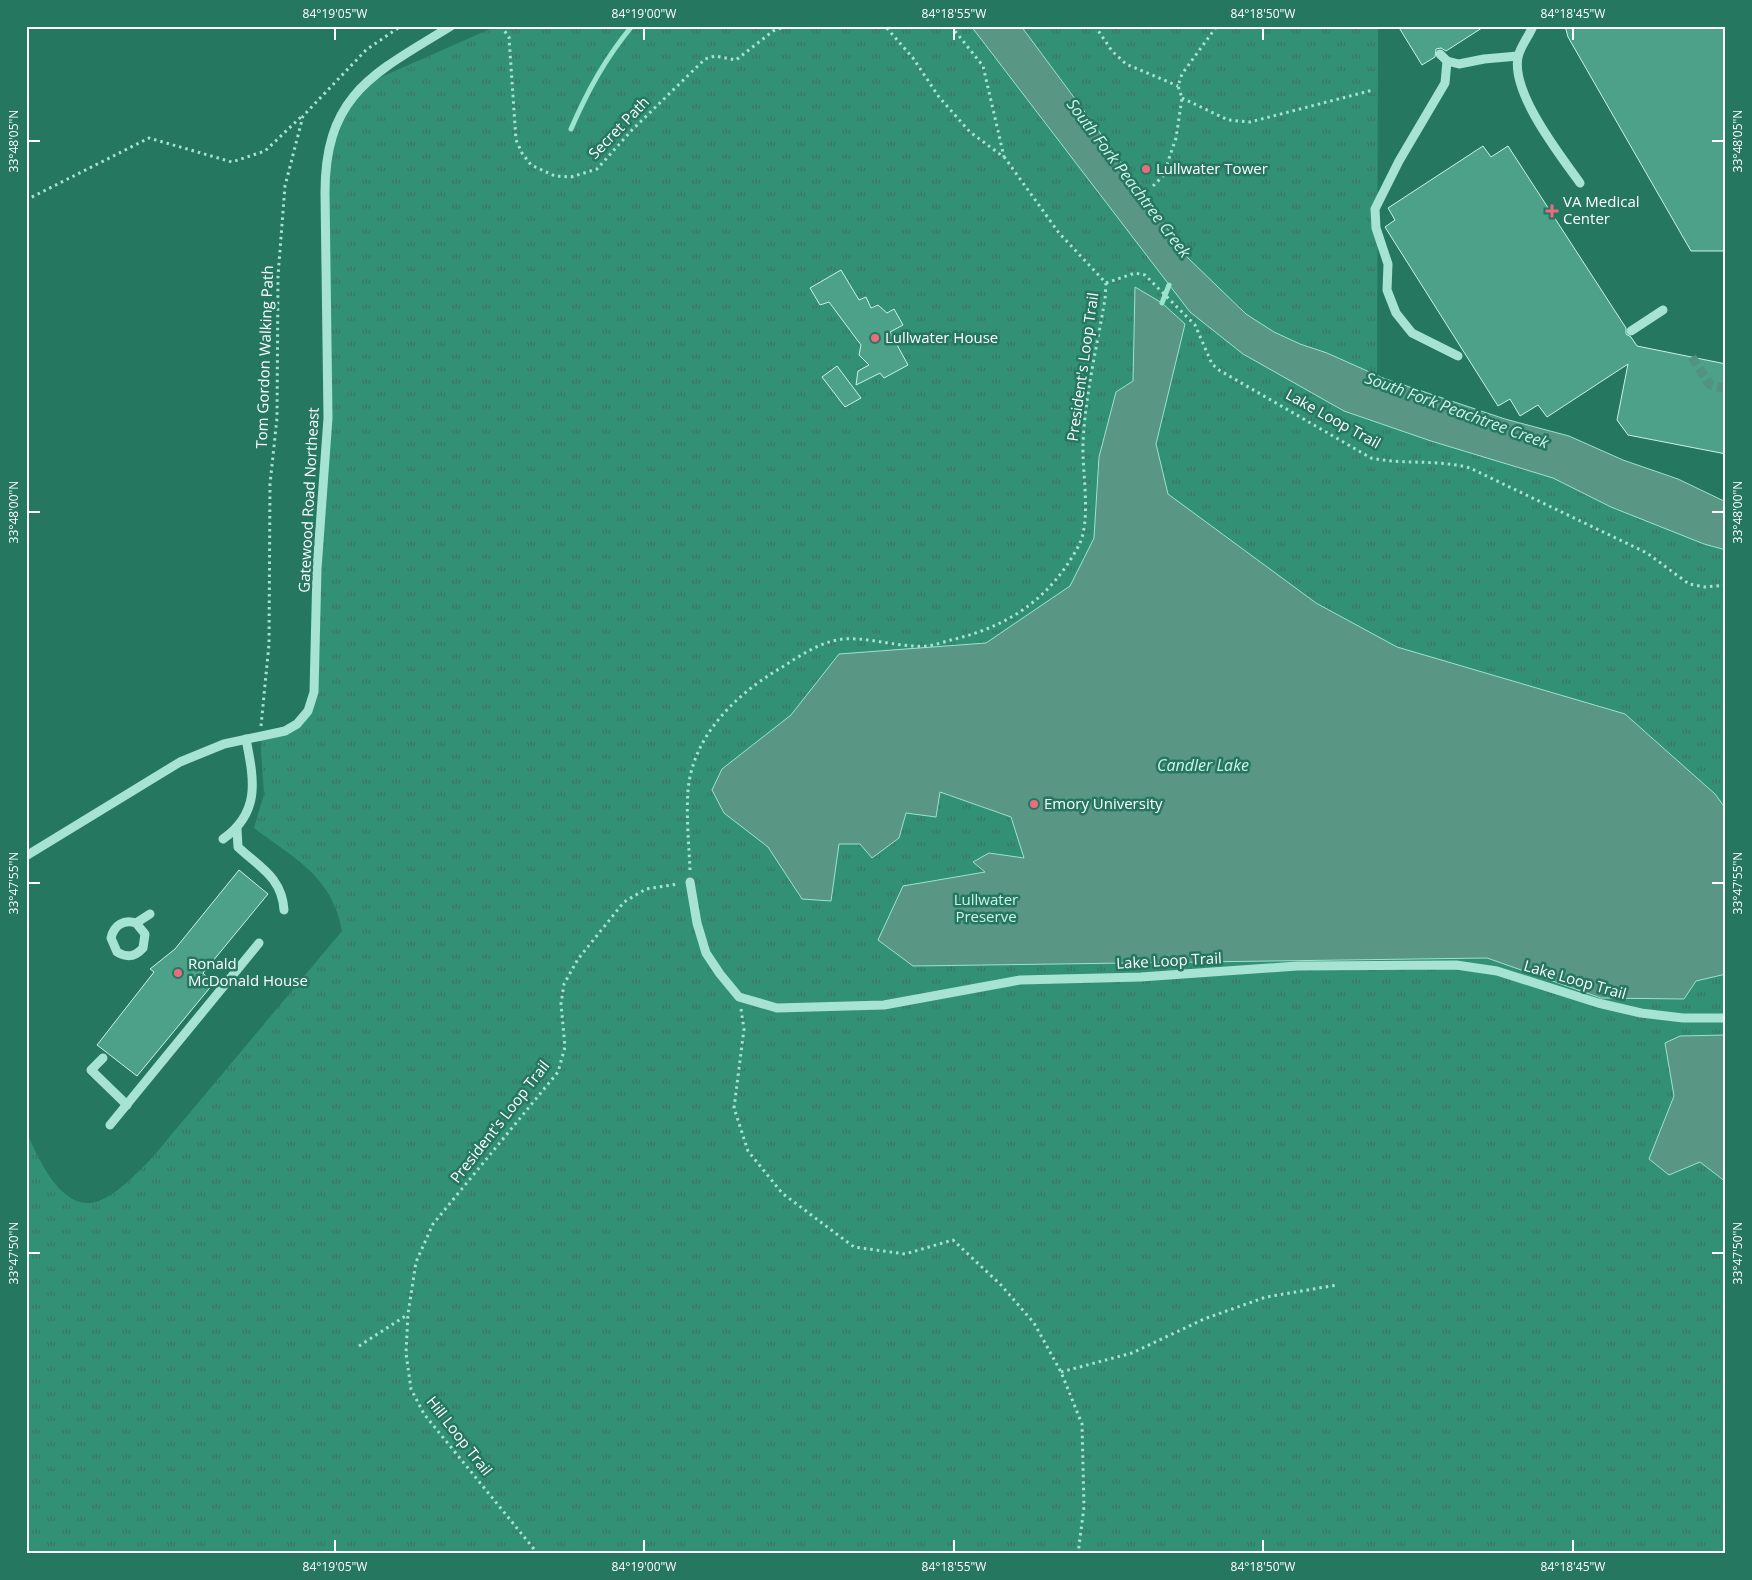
<svg xmlns="http://www.w3.org/2000/svg" width="1752" height="1580" viewBox="0 0 1752 1580" font-family="'Open Sans',sans-serif">
  <style>
    .grass { fill: url(#grass-tufts) }
    .water { fill: #599684; stroke: #9be4cc }
    .lines { fill: none; stroke-linecap: round; stroke-linejoin: round }
    .stream { stroke: #9be4cc; stroke-width: 5 }
    .building { fill: #4da188; stroke: #c9f3e6 }
    .minor-tunnel { stroke: #519280; stroke-width: 9; stroke-dasharray: 9 4.5; stroke-linecap: butt }
    .path { stroke: #a6e3d0; stroke-width: 3; stroke-dasharray: 2.5 4; stroke-linecap: butt }
    .minor { stroke: #a6e3d0; stroke-width: 9 }
    .ticks { fill: none; stroke: #fff; stroke-width: 2 }
    .poi-dot { fill: #ec6b7d; stroke: #257760; stroke-width: 2 }
    .labels { text-anchor: middle; stroke-width: 5; stroke-linejoin: round; paint-order: stroke }
    .street-label { font-size: 15px; fill: #fff; stroke: #257760 }
    .poi-label { font-size: 15px; fill: #fff; stroke: #257760; text-anchor: start }
    .park-label { font-size: 15px; fill: #ccf4e7; stroke: #257760 }
    .water-label { font-size: 16px; font-style: italic; fill: #d0f3e8; stroke: #257760 }
    .neatline { fill: none; stroke: #fff; stroke-width: 2 }
    .ticks-label { font-size: 12px; text-anchor: middle; fill: #fff }
  </style>
  <defs>
    <pattern id="grass-tufts" width="24" height="20" patternUnits="userSpaceOnUse" patternTransform="scale(1.25)"><rect width="24" height="20" fill="#329174"/><path d="M3 7l-1-3M5 7V3M7 7l1-3M15 17l-1-3M17 17v-4M19 17l1-3" fill="none" stroke="#3c7564"/></pattern>
  </defs>
  <rect width="100%" height="100%" fill="#257760"/>
  <!-- grass -->
  <path class="grass" d="M497,26H1378L1377,396L1726,525V1554H26V1131C37,1155 57,1204 89,1203C109,1203 137,1173 151,1159L342,931C332,876 295,859 254,828L264,794L260,735L297,724L314,692L328,447L325,246L333,132L363,85Z"/>
  <!-- water -->
  <g class="water">
    <polygon points="971,26 1021,26 1096,127 1188,258 1246,314 1274,332 1300,344 1327,353 1383,378 1505,419 1569,436 1623,460 1678,479 1726,502 1726,550 1704,544 1611,507 1553,478 1431,441 1344,411 1243,354 1190,312"/>
    <polygon points="1135,287 1162,303 1185,324 1156,444 1168,494 1316,603 1397,647 1625,714 1715,794 1726,809 1726,974 1696,981 1684,999 1601,998 1487,958 913,966 878,940 903,886 985,872 973,862 989,853 1024,858 1011,817 940,792 936,817 906,813 899,838 872,858 860,844 839,844 831,901 802,899 768,847 724,813 712,790 722,769 791,715 839,654 986,643 1070,586 1094,538 1099,457 1116,392 1133,381"/>
    <polygon points="1726,1035 1726,1182 1700,1162 1669,1175 1649,1159 1674,1096 1665,1043 1680,1036"/>
  </g>
  <g class="lines">
    <!-- stream -->
    <g class="stream">
      <path d="M571,129C588,90 605,59 632,26"/>
      <polyline points="1162,303 1169,285"/>
    </g>
  </g>
  <!-- building -->
  <g class="building">
    <polygon points="1398,26 1485,26 1446,51 1441,48 1436,49 1435,57 1422,65"/>
    <polygon points="1565,26 1726,26 1726,251 1691,251 1568,37"/>
    <polygon points="1483,146 1491,157 1508,146 1626,328 1626,334 1631,337 1637,346 1726,364 1726,454 1628,435 1617,420 1628,364 1547,417 1538,405 1520,416 1510,399 1498,406 1385,227 1395,220 1388,208"/>
    <polygon points="841,270 859,300 866,297 871,308 878,305 887,313 894,309 903,325 890,332 908,365 884,378 880,373 856,385 858,371 869,365 859,355 861,345 829,302 820,305 810,288"/>
    <polygon points="837,366 861,398 845,407 822,377"/>
    <polygon points="239,870 268,894 203,973 213,984 137,1076 97,1045 154,972 150,969 175,949"/>
  </g>
  <g class="lines">
    <!-- minor-tunnel -->
    <polyline class="minor-tunnel" points="1692,357 1710,385 1726,389"/>
    <!-- path -->
    <g class="path">
      <polyline points="501,26 509,37 516,140 522,153 531,165 555,176 571,177 597,169 632,130 705,59 715,56 736,60 773,31 786,26"/>
      <polyline points="951,26 983,66 1004,157"/>
      <polyline points="1095,26 1112,51 1126,64 1178,86"/>
      <polyline points="1182,98 1228,120 1250,122 1373,90"/>
      <polyline points="1153,186 1163,176 1176,138 1182,98 1178,86 1182,74 1217,26"/>
      <polyline points="26,200 149,138 232,162 265,151 302,116"/>
      <path d="M1106,283L1135,273L1145,275L1195,325L1212,364L1219,370L1371,458C1404,465 1437,459 1470,468L1647,553L1689,584L1705,587L1726,585"/>
      <polyline points="261,726 269,644 270,484 277,418 278,276 285,186 303,116 366,50 401,26"/>
      <path d="M690,870C689,844 686,817 688,791C692,737 735,695 779,669C800,656 819,642 843,639C871,637 899,648 927,646C936,645 946,641 955,639C1011,625 1050,598 1078,547C1092,522 1082,473 1083,444C1085,395 1097,347 1105,299L1106,283L1059,233L1005,158L970,132L939,97L913,58L885,26"/>
      <polyline points="741,1009 744,1029 734,1108 748,1151 782,1193 854,1247 905,1254 953,1240 1001,1285 1034,1323 1061,1372 1082,1424 1084,1507 1078,1554"/>
      <polyline points="359,1346 407,1315"/>
      <polyline points="1061,1372 1132,1353 1204,1319 1266,1297 1337,1285"/>
      <polyline points="538,1554 424,1414 411,1389 406,1353 408,1314 416,1262 433,1224 558,1072 565,1047 561,1004 564,984 578,959 624,902 646,889 678,884"/>
    </g>
    <!-- minor -->
    <g class="minor">
      <path d="M1533,26C1529,36 1520,47 1518,57C1511,93 1560,155 1580,183"/>
      <polyline points="1440,54 1447,61 1459,64 1484,59 1518,56"/>
      <polyline points="1447,61 1445,83 1399,161 1375,209 1376,228 1388,264 1387,290 1396,313 1412,333 1458,356"/>
      <polyline points="1631,331 1663,310"/>
      <path d="M237,829L238,847C259,867 282,877 284,910"/>
      <path d="M223,839C261,812 254,780 246,739"/>
      <path d="M26,856L180,762L224,744L285,731L297,724L308,711L314,692L317,569L328,418L325,193C325,93 375,73 451,26"/>
      <polyline points="690,882 697,923 706,953 720,974 739,997 777,1008 884,1005 1020,980 1141,977 1297,966 1456,965 1497,971 1598,1003 1641,1013 1683,1018 1726,1018"/>
      <path d="M136,923L145,934L143,948C135,957 127,958 117,952L111,938C114,925 124,919 136,923L150,914"/>
      <polyline points="103,1058 91,1070 127,1105"/>
      <polyline points="110,1125 259,943"/>
    </g>
  </g>
  <!-- ticks -->
  <path class="ticks" d="M335,28V40M644,28V40M954,28V40M1263,28V40M1573,28V40M28,141H40M1712,141H1724M28,512H40M1712,512H1724M28,883H40M1712,883H1724M28,1253H40M1712,1253H1724M335,1540V1552M644,1540V1552M954,1540V1552M1263,1540V1552M1573,1540V1552"/>
  <!-- markers -->
  <g class="poi-dot">
    <circle cx="1146" cy="169" r="5"/>
    <path d="M1549.5 203.5h5v5h5v5h-5v5h-5v-5h-5v-5h5z"/>
    <circle cx="875" cy="338" r="5"/>
    <circle cx="1034" cy="804" r="5"/>
    <circle cx="178" cy="973" r="5"/>
  </g>
  <g class="labels">
    <!-- street labels -->
    <g class="street-label">
      <text transform="translate(619 128) rotate(-46)" y="5">Secret Path</text>
      <text transform="translate(265 357) rotate(-88)" y="5">Tom Gordon Walking Path</text>
      <text transform="translate(1083 367) rotate(-82)" y="5">President's Loop Trail</text>
      <text transform="translate(1333 419) rotate(29)" y="5">Lake Loop Trail</text>
      <text transform="translate(309 500) rotate(-87)" y="5">Gatewood Road Northeast</text>
      <text transform="translate(1169 961) rotate(-3)" y="5">Lake Loop Trail</text>
      <text transform="translate(1575 980) rotate(16)" y="5">Lake Loop Trail</text>
      <text transform="translate(500 1122) rotate(-52)" y="5">President's Loop Trail</text>
      <text transform="translate(459 1436) rotate(52)" y="5">Hill Loop Trail</text>
    </g>
    <!-- poi labels -->
    <g class="poi-label">
      <text x="1156" y="174">Lullwater Tower</text>
      <text x="1563" y="207">VA Medical<tspan x="1563" dy="17">Center</tspan></text>
      <text x="885" y="343">Lullwater House</text>
      <text x="1044" y="809">Emory University</text>
      <text x="188" y="969">Ronald<tspan x="188" dy="17">McDonald House</tspan></text>
    </g>
    <!-- park labels -->
    <g class="park-label">
      <text x="986" y="905">Lullwater<tspan x="986" dy="17">Preserve</tspan></text>
    </g>
    <!-- water labels -->
    <g class="water-label">
      <text transform="translate(1129 178) rotate(53)" y="6">South Fork Peachtree Creek</text>
      <text transform="translate(1457 410) rotate(20)" y="6">South Fork Peachtree Creek</text>
      <text x="1203" y="771">Candler Lake</text>
    </g>
  </g>
  <!-- border -->
  <rect width="1752" height="1580" fill="none" stroke="#257760" stroke-width="55"/>
  <rect x="28" y="28" width="1696" height="1524" class="neatline"/>
  <g class="ticks-label">
    <text x="335" y="18">84°19'05"W</text>
    <text x="644" y="18">84°19'00"W</text>
    <text x="954" y="18">84°18'55"W</text>
    <text x="1263" y="18">84°18'50"W</text>
    <text x="1573" y="18">84°18'45"W</text>
    <text transform="translate(14 141) rotate(-90)" y="4">33°48'05"N</text>
    <text transform="translate(1738 141) rotate(-90)" y="4">33°48'05"N</text>
    <text transform="translate(14 512) rotate(-90)" y="4">33°48'00"N</text>
    <text transform="translate(1738 512) rotate(-90)" y="4">33°48'00"N</text>
    <text transform="translate(14 883) rotate(-90)" y="4">33°47'55"N</text>
    <text transform="translate(1738 883) rotate(-90)" y="4">33°47'55"N</text>
    <text transform="translate(14 1253) rotate(-90)" y="4">33°47'50"N</text>
    <text transform="translate(1738 1253) rotate(-90)" y="4">33°47'50"N</text>
    <text x="335" y="1571">84°19'05"W</text>
    <text x="644" y="1571">84°19'00"W</text>
    <text x="954" y="1571">84°18'55"W</text>
    <text x="1263" y="1571">84°18'50"W</text>
    <text x="1573" y="1571">84°18'45"W</text>
  </g>
</svg>
